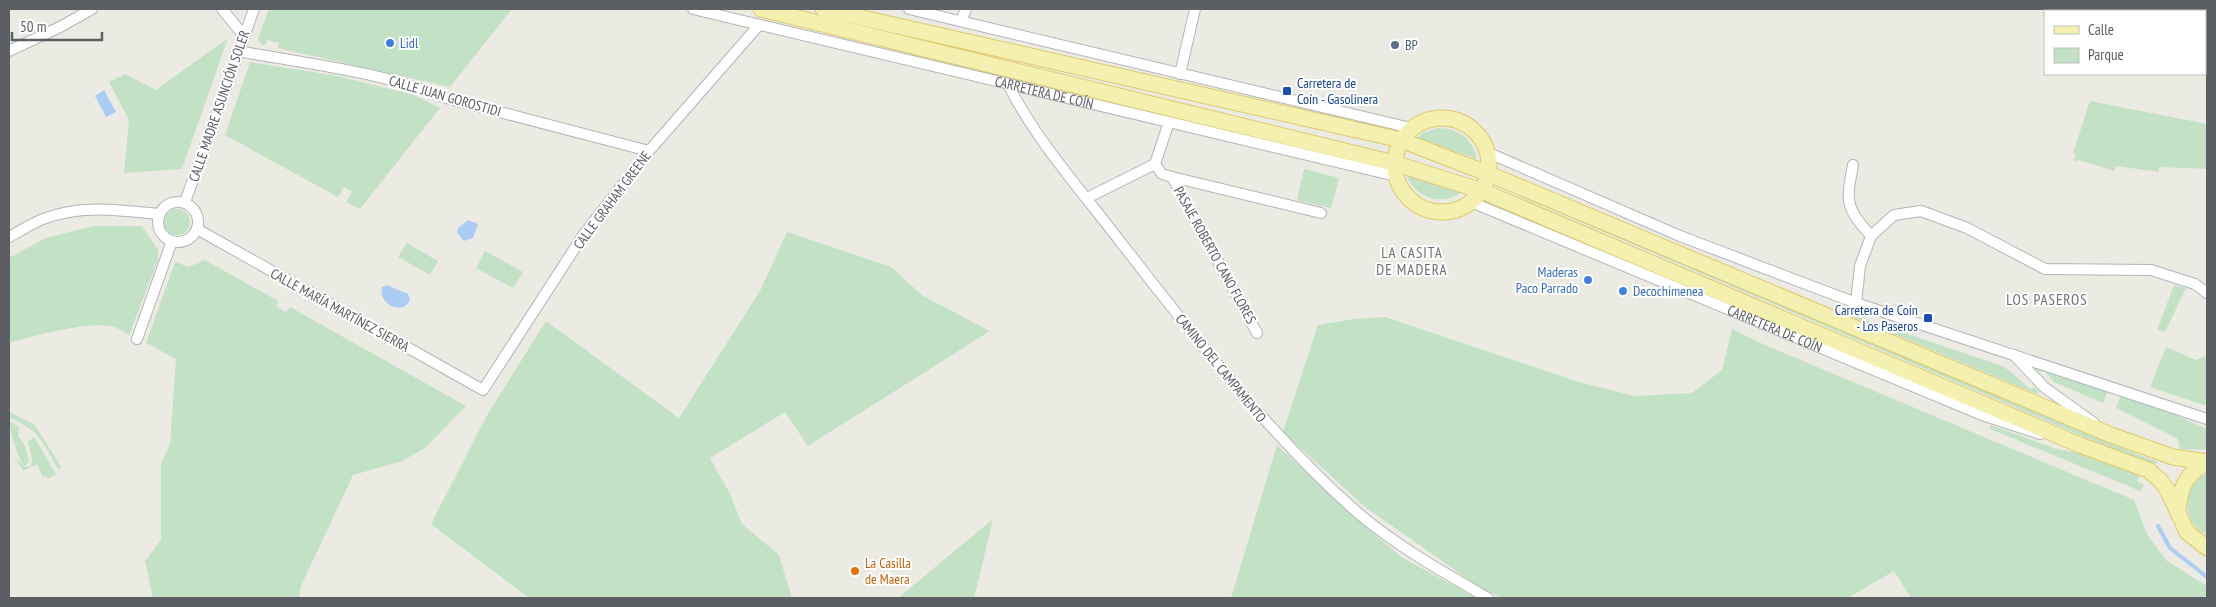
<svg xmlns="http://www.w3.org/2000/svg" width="2216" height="607" viewBox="0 0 2216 607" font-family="'PT Sans Narrow',sans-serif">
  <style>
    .green { fill: #c3e1c5 }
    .water { fill: #abcdf4 }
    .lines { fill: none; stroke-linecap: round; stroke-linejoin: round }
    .stream { stroke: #abcdf4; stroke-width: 4 }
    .street-casing { stroke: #b3b5b9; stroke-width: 12 }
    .primary-casing { stroke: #dfc969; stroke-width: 17 }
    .street { stroke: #fff; stroke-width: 10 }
    .primary { stroke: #f4f0b0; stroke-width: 15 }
    .shop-dot { fill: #3f7fe0; stroke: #fff; stroke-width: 2 }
    .service-dot { fill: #5c6f8a; stroke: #fff; stroke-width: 2 }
    .transit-dot { fill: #1a4fb4; stroke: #fff; stroke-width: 2 }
    .food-dot { fill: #e8710a; stroke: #fff; stroke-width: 2 }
    .labels { text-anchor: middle; stroke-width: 4; stroke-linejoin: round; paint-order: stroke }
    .shop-label { font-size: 14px; fill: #366cbe; stroke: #fff; text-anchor: start }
    .service-label { font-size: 14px; fill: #4e5e75; stroke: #fff; text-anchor: start }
    .transit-label { font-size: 14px; fill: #164399; stroke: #fff; text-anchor: start }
    .street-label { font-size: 14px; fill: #5b5e62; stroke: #fff }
    .food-label { font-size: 14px; fill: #c56008; stroke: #fff; text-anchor: start }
    .neighbourhood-label { font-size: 15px; letter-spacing: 1px; fill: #6c6f74; stroke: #fff }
  </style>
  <rect width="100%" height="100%" fill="#ecebe3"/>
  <!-- green -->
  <g class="green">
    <polygon points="269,9 512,9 450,87 278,48 279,43 267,40 265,45 262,45 258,39"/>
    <polygon points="228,38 182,169 124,173 129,120 109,82 125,74 156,90"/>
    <polygon points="250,62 338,76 414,95 440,108 360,209 346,202 352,192 344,187 338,197 225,135"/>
    <polygon points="2090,101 2207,124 2207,169 2159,167 2159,172 2116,166 2114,171 2079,160 2073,162 2076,154 2073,153"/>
    <path d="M1438,128C1459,128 1472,139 1477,159L1417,138L1423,133Z"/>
    <polygon points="1304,169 1339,178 1331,208 1297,200"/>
    <path d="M1405,170L1464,191C1440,208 1413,198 1405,170Z"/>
    <polygon points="1509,189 2139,455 2158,462 2153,466 1508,191"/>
    <circle cx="177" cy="222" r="13"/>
    <path d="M94,226H142L158,250V260L129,335C124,333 119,329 115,327C91,320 34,336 9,343V258L46,238Z"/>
    <polygon points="787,232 891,267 923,296 990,331 808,446 785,412 710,458 730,494 742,524 779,555 792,598 529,598 431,524 486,417 546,321 679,418 760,291"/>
    <polygon points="407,243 438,261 430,275 398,257"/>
    <polygon points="485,251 523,272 513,288 476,268"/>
    <polygon points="205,260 278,301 276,306 286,312 290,307 466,406 425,448 402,461 353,475 301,586 299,598 153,598 145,561 161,540 161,464 170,444 176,359 146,343 175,262 189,267"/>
    <polygon points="2174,285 2186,288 2165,332 2157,330"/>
    <path d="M1834,309L2002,366C2014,372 2020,382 2031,389L2034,387L2039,392L2037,394Z"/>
    <polygon points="1385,317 1579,382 1635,396 1692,393 1722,370 1732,329 1767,346 2134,500 2147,534 2167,561 2205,585 2207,587 2207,598 1911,598 1894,571 1848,598 1501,598 1472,582 1365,507 1283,432 1318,325 1354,319"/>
    <polygon points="2166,347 2196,360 2207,356 2207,406 2150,387"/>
    <polygon points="2030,363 2108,390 2103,403 2054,382 2045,372 2037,371"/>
    <polygon points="2121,394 2165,410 2207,429 2207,450 2180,449 2178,439 2116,408"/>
    <path d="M9,412L35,425L61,467L58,469C41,439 41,432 9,417Z"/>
    <path d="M9,421L19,427L18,436L24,444L29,460L26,466L23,465C18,456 9,429 9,421Z"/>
    <polygon points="1990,425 2057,449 2086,454 2140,476 2137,481 2144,485 2140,491 1990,429"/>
    <polygon points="34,437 56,474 48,479 46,476 43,477 37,464 23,471 14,455 24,467 31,466 32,460 28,442"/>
    <polygon points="1277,445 1356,519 1403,558 1476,598 1231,598"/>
    <path d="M2207,473V535C2181,523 2181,486 2207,473Z"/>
    <polygon points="993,519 974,598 898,598"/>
  </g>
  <!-- water -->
  <g class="water">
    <polygon points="104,90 116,112 106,117 95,96"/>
    <polygon points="468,220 478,224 473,238 464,241 457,233 458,228"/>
    <path d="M387,285L408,294L410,299C404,317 377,304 382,287Z"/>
  </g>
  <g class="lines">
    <!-- stream -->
    <polyline class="stream" points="2158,526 2170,548 2207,577"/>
    <defs>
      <g id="street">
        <polyline points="222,9 244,36"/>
        <path id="s1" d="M693,9L1396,176"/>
        <polyline points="909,9 1411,128"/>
        <polyline points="961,21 966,9"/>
        <polyline points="9,51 60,27 92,9"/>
        <path d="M238,51C308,64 379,71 446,98L649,151"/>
        <polyline points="1180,74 1195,9"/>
        <path d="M1008,84C1034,138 1085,195 1122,244C1196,338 1268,434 1358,513C1398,547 1443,572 1488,598"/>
        <polyline points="1489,153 1680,236 1856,303 2207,419"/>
        <polyline points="1155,164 1162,174 1172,177 1321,213"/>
        <path d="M1853,165C1846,202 1845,207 1871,236"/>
        <polyline points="1172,177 1257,333"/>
        <polyline points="1087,198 1155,164 1169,122"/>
        <circle cx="178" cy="222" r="20"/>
        <polyline points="185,202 254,9"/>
        <path id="s2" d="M1471,202L1982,415L2040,434"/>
        <polyline points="197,229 483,390 584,234 649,151 759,25"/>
        <path d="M9,237C20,231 31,224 43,219C81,204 120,210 158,214"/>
        <polyline points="1856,303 1860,266 1871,236 1894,215 1921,211 1967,228 2045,269 2151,270 2195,284 2207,293"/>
        <polyline points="137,339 172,241"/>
        <polyline points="2014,355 2044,387 2094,423"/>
      </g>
      <g id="primary">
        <polyline points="761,9 1394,163 1482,191 2080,445 2148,470 2161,481 2168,491 2187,532 2207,548"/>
        <polyline points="823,9 1401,140 1489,174 2111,435 2173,457 2207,462"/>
        <circle cx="1442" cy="165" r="47"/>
        <path d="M2178,511C2180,488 2186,473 2207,462"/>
      </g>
    </defs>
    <!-- street casing -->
    <use href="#street" class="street-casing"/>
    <!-- primary casing -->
    <use href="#primary" class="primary-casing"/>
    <!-- street -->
    <use href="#street" class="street"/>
    <!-- primary -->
    <use href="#primary" class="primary"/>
  </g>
  <!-- markers -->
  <g class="shop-dot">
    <circle cx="390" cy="43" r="5"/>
    <circle cx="1588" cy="280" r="5"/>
    <circle cx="1623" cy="291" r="5"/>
  </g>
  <circle class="service-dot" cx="1395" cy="45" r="5"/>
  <g class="transit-dot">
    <rect x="1282" y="86" width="10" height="10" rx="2.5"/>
    <rect x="1923" y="313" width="10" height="10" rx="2.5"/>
  </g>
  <circle class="food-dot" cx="855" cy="571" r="5"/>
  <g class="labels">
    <!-- shop labels -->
    <g class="shop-label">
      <text x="400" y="48">Lidl</text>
      <text x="1578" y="277" text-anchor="end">Maderas<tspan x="1578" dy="16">Paco Parrado</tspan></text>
      <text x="1633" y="296">Decochimenea</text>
    </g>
    <!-- service labels -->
    <g class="service-label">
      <text x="1405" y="50">BP</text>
    </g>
    <!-- transit labels -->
    <g class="transit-label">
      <text x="1297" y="88">Carretera de<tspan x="1297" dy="16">Coín - Gasolinera</tspan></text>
      <text x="1918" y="315" text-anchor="end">Carretera de Coín<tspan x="1918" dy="16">- Los Paseros</tspan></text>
    </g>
    <!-- street labels -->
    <g class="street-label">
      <text dy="5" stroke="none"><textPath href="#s1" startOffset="361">CARRETERA DE COÍN</textPath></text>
      <text transform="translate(445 96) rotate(16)" y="5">CALLE JUAN GOROSTIDI</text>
      <text transform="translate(219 106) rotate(-71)" y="5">CALLE MADRE ASUNCIÓN SOLER</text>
      <text transform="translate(612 200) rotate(-53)" y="5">CALLE GRAHAM GREENE</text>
      <text transform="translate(1215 255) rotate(61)" y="5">PASAJE ROBERTO CANO FLORES</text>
      <text transform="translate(340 310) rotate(29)" y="5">CALLE MARÍA MARTÍNEZ SIERRA</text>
      <text dy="5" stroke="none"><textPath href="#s2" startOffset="329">CARRETERA DE COÍN</textPath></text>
      <text transform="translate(1221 368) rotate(51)" y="5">CAMINO DEL CAMPAMENTO</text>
    </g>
    <!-- food labels -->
    <g class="food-label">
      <text x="865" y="568">La Casilla<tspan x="865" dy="16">de Maera</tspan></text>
    </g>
    <!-- neighbourhood labels -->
    <g class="neighbourhood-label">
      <text x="1412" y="258">LA CASITA<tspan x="1412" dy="17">DE MADERA</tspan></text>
      <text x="2047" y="305">LOS PASEROS</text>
    </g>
  </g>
  <!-- border -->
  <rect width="2216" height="607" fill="none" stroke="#5b5e62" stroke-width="20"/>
  <!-- legend -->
  <rect x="2044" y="10" width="162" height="65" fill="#ffffff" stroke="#bdbfc0"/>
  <rect x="2054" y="26" width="25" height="8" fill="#f4f0b0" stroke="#bdbfc0"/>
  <text x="2088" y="35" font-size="15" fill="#5b5e62">Calle</text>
  <rect x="2054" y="48" width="25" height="15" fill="#c3e1c5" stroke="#bdbfc0"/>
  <text x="2088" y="60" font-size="15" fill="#5b5e62">Parque</text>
  <!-- scale -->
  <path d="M12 32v8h90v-8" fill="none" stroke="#5b5e62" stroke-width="2.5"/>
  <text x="20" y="32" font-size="15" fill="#5b5e62" stroke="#ffffff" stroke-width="4" paint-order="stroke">50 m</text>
</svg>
